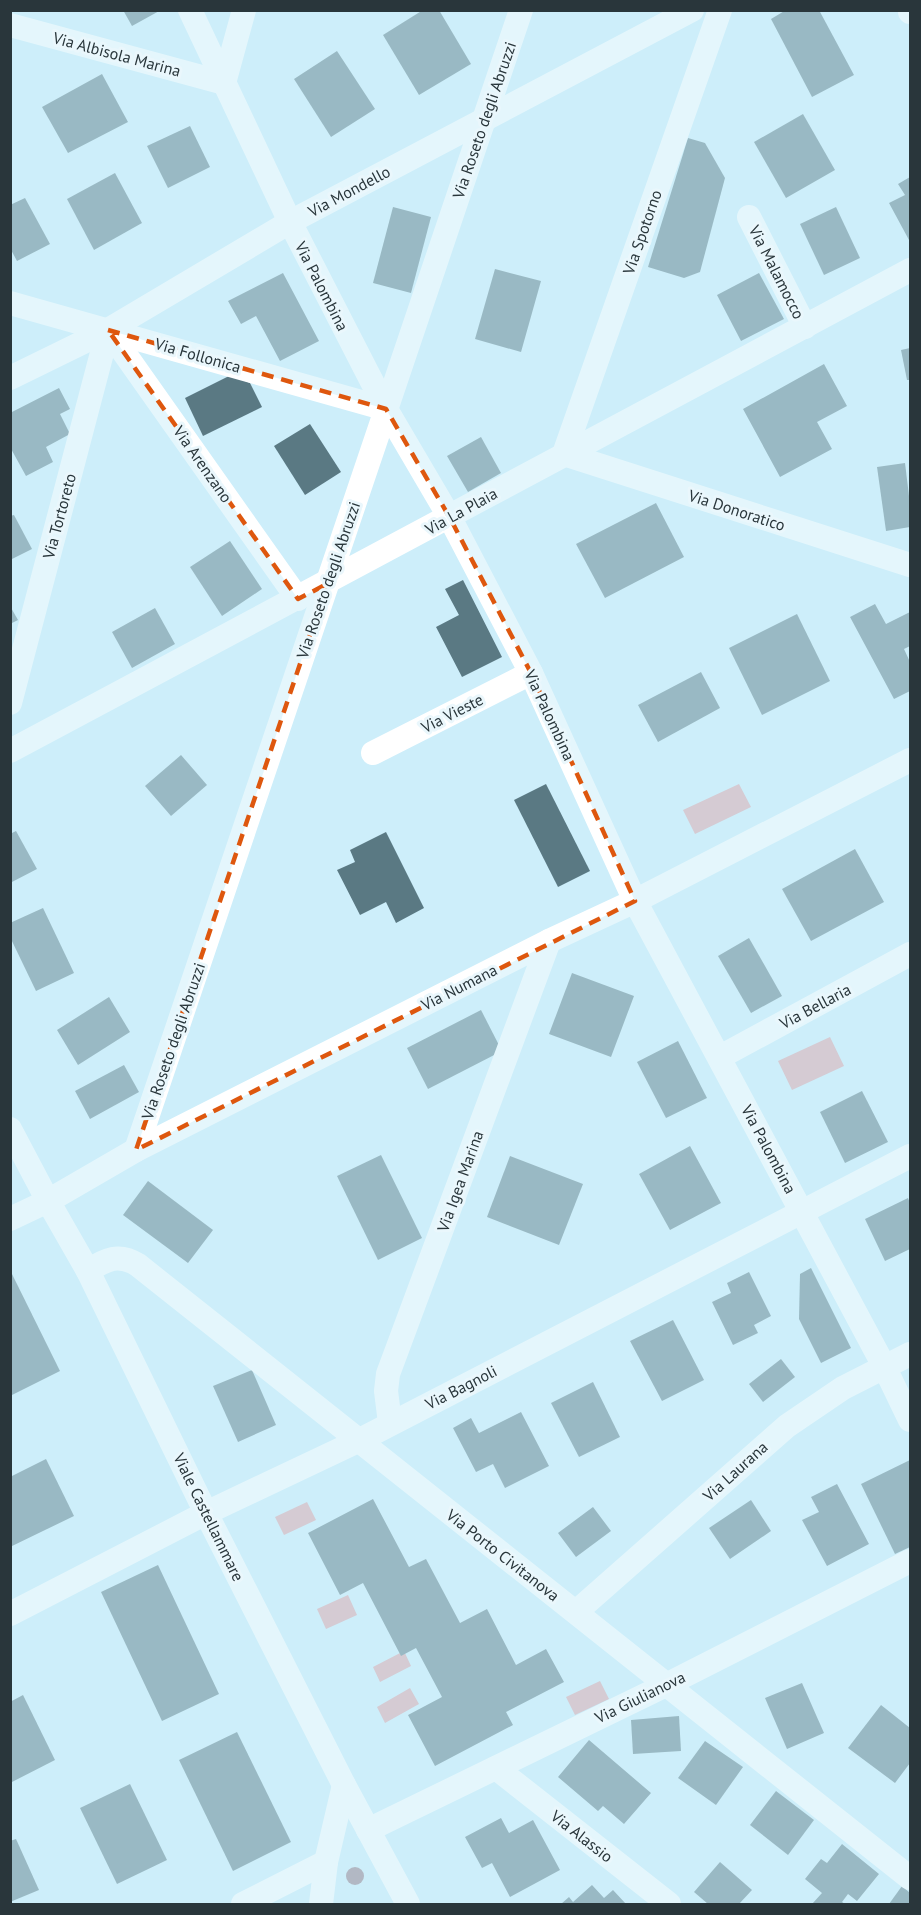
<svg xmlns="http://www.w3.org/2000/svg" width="921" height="1915" viewBox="0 0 921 1915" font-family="'PT Sans',sans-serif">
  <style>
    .water { fill: #dd9fa4 }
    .building { fill: #5a7983 }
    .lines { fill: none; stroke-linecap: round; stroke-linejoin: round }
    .street { stroke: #fff; stroke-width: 24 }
    .tree { fill: #907784 }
    .marked { fill: none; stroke: #de570e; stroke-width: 4.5; stroke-dasharray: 12 8; stroke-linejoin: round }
    .labels { text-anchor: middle; stroke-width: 6; stroke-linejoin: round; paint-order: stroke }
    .street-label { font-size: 16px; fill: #29363b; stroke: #eaf7fc }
  </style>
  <rect width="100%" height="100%" fill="#cdeefa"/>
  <!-- water -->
  <g class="water">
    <polygon points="739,784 751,807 695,834 683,810"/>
    <polygon points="830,1037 844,1066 792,1090 778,1061"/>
    <polygon points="307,1502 316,1520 284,1535 275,1517"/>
    <polygon points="348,1595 357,1615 326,1629 317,1609"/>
    <polygon points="404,1651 411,1666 380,1682 373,1667"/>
    <polygon points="600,1681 609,1699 575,1715 566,1697"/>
    <polygon points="410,1688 419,1704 385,1723 377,1707"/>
  </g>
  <!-- building -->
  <g class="building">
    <polygon points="123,10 161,10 132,26"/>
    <polygon points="423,10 439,10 471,64 419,95 383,35"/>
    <polygon points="786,10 819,10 854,75 812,97 771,19"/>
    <polygon points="337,51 375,109 331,137 294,79"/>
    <polygon points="102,74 128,122 68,153 42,107"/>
    <polygon points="803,114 835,170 786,198 754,142"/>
    <polygon points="190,126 210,167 168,188 147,146"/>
    <polygon points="688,138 705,143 725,178 700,272 684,278 648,267"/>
    <polygon points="115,173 142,223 94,250 67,199"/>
    <polygon points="910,177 910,239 909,240 889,203 905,195 898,184"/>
    <polygon points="25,198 50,244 17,261 10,248 10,205"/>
    <polygon points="393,207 431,217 411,293 373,283"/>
    <polygon points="836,207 860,258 824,275 800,224"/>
    <polygon points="495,269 541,281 521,352 475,339"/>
    <polygon points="283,273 319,341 280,361 256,316 241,324 228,301"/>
    <polygon points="759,273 784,319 741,341 717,295"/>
    <polygon points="910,348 910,380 907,380 901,350"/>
    <polygon points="824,364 847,406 817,422 832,449 780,477 743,409"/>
    <polygon points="231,375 250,383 262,407 203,436 185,398"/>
    <polygon points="59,388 70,409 60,414 70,434 46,447 53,462 26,476 10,447 10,413"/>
    <polygon points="310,424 341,472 305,495 274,446"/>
    <polygon points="481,437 501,473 468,492 447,456"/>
    <polygon points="905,463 910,504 910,527 886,531 877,467"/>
    <polygon points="656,503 684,557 605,598 576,544"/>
    <polygon points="14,515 32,549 10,560 10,516"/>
    <polygon points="230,541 262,589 222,616 190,567"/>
    <polygon points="463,580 502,657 462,677 436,627 459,615 445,589"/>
    <polygon points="875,604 886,624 910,612 910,646 904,649 910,662 910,691 894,699 850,617"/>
    <polygon points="10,606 18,620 10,624"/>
    <polygon points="155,608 175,644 132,668 112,632"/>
    <polygon points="797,614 830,681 762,715 729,648"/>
    <polygon points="701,672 720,708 658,742 638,705"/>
    <polygon points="181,755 207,785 171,816 145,786"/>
    <polygon points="546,784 590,871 558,887 514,800"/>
    <polygon points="16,831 37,869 10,883 10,834"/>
    <polygon points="386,832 424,908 396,923 386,902 360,915 337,870 355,862 350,850"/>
    <polygon points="855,849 884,902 811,941 782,889"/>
    <polygon points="43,908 74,973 36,991 10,937 10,923"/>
    <polygon points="749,938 782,996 751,1013 718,956"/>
    <polygon points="572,973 634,996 611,1057 549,1034"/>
    <polygon points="109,997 130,1032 78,1065 57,1030"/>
    <polygon points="481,1010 502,1051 428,1089 407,1048"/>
    <polygon points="678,1041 707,1098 666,1118 637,1062"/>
    <polygon points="124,1065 139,1092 90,1119 75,1091"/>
    <polygon points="862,1091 888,1142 845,1163 820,1112"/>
    <polygon points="690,1146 721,1203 670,1230 639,1174"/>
    <polygon points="381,1155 422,1238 378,1260 337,1176"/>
    <polygon points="510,1156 583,1184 559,1245 487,1217"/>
    <polygon points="148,1181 213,1230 188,1263 123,1215"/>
    <polygon points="908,1198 910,1203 910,1249 885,1261 865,1219"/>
    <polygon points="811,1268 851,1348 821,1363 799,1319 800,1274"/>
    <polygon points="10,1270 60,1371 10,1396"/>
    <polygon points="749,1272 771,1316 754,1325 758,1333 733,1345 712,1302 731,1293 727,1283"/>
    <polygon points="673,1320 704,1380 662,1401 630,1341"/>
    <polygon points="781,1359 795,1377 763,1402 749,1384"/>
    <polygon points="252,1370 276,1425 238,1442 213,1386"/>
    <polygon points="593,1382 620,1437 579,1457 551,1403"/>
    <polygon points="521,1412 549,1466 505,1488 493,1464 476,1472 453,1428 471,1418 479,1433"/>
    <polygon points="46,1459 74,1516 10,1547 10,1477"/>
    <polygon points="910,1460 910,1547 895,1554 861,1484"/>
    <polygon points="837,1484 869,1544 827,1566 802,1520 819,1512 811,1497"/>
    <polygon points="373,1499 409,1567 426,1559 460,1623 487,1609 516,1665 546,1649 564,1682 506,1712 513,1725 435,1766 408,1715 442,1697 416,1648 401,1656 363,1583 340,1595 308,1533"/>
    <polygon points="751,1500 771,1531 730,1559 709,1528"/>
    <polygon points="593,1507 611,1531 576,1557 558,1533"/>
    <polygon points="158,1565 219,1694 162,1721 101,1592"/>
    <polygon points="802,1683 824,1733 787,1749 765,1698"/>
    <polygon points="23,1695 55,1760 10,1783 10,1702"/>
    <polygon points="881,1705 910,1728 910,1763 895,1783 848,1748"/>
    <polygon points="679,1716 681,1751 633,1754 631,1720"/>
    <polygon points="237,1732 291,1842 233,1871 179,1760"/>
    <polygon points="589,1740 651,1793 624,1824 603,1806 598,1811 558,1777"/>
    <polygon points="705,1741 743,1767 716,1805 678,1778"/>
    <polygon points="130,1784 167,1860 117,1884 80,1808"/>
    <polygon points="776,1791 814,1820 788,1855 750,1825"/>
    <polygon points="501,1818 509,1833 533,1820 560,1870 510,1897 492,1863 482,1868 465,1837"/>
    <polygon points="16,1839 39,1890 10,1902 10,1841"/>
    <polygon points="842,1844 879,1874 857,1901 848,1894 842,1902 845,1904 812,1904 822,1893 805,1879 821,1859 827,1863"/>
    <polygon points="720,1862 752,1890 739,1904 708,1904 694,1892"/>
    <polygon points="592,1885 604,1898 613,1890 626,1904 561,1904 569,1897 573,1902"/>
    <polygon points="902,1886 910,1893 910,1904 889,1904"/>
  </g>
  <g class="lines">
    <!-- street -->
    <g class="street">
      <polyline points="190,10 290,222 386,409 450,518 531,673 635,901 884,1366 910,1420"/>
      <polyline points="720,10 564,454 910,565"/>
      <polyline points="910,10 910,12"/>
      <polyline points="10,25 224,83 244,10"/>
      <polyline points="749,217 805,327"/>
      <polyline points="10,303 386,409"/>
      <polyline points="108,330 298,599"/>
      <polyline points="10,378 108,330 290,222 692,10"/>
      <polyline points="10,703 108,330"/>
      <path d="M10,751C311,592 610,430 910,270"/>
      <polyline points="373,753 531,673"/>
      <polyline points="720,1057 910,954"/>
      <polyline points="10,1129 48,1201 88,1271 206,1513 344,1785 408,1904"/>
      <polyline points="136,1150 521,10"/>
      <polyline points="10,1219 48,1201 136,1150 549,941 635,901 910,760"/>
      <path d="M88,1271C106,1259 119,1253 138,1265L910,1878"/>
      <polyline points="390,1423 386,1391 388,1374 549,941"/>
      <polyline points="576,1612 787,1426 843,1388 910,1354"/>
      <polyline points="10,1614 206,1513 358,1441 910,1156"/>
      <polyline points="496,1768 669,1904"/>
      <polyline points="368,1830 666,1685 910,1561"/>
      <polyline points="243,1904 326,1862"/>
      <polyline points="321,1904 326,1862 344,1785"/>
    </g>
  </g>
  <!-- trees -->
  <circle class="tree" cx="355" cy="1876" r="9"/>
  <!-- marked area -->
  <path d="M0 0H921V1915H0ZM108,330L386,409L450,518L531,673L635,901L136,1150L327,584L298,599Z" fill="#cdeefa" fill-opacity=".55" fill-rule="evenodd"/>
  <path class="marked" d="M108,330L386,409L450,518L531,673L635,901L136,1150L327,584L298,599Z"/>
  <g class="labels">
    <!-- street labels -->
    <g class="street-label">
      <text transform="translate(117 54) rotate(15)" y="6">Via Albisola Marina</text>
      <text transform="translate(484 120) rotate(-71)" y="6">Via Roseto degli Abruzzi</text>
      <text transform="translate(349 191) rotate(-28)" y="6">Via Mondello</text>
      <text transform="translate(642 232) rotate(-71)" y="6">Via Spotorno</text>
      <text transform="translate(777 272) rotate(63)" y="6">Via Malamocco</text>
      <text transform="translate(322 286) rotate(63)" y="6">Via Palombina</text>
      <text transform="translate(198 355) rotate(16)" y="6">Via Follonica</text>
      <text transform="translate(203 464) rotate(55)" y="6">Via Arenzano</text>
      <text transform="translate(737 510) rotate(18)" y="6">Via Donoratico</text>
      <text transform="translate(461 511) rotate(-29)" y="6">Via La Plaia</text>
      <text transform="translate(59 516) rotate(-75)" y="6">Via Tortoreto</text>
      <text transform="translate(328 580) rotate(-71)" y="6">Via Roseto degli Abruzzi</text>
      <text transform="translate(452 713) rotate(-27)" y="6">Via Vieste</text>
      <text transform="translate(550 715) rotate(65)" y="6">Via Palombina</text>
      <text transform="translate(459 987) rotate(-27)" y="6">Via Numana</text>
      <text transform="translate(815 1006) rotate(-28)" y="6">Via Bellaria</text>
      <text transform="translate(173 1041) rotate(-71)" y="6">Via Roseto degli Abruzzi</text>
      <text transform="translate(769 1149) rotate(62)" y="6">Via Palombina</text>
      <text transform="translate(460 1181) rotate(-70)" y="6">Via Igea Marina</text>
      <text transform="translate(461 1387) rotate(-27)" y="6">Via Bagnoli</text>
      <text transform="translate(735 1471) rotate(-42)" y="6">Via Laurana</text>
      <text transform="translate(209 1517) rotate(64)" y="6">Viale Castellammare</text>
      <text transform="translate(503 1555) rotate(38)" y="6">Via Porto Civitanova</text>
      <text transform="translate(640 1697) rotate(-26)" y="6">Via Giulianova</text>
      <text transform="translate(582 1836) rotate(38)" y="6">Via Alassio</text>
    </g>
  </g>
  <!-- border -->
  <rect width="921" height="1915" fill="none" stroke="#29363b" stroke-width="24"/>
</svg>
